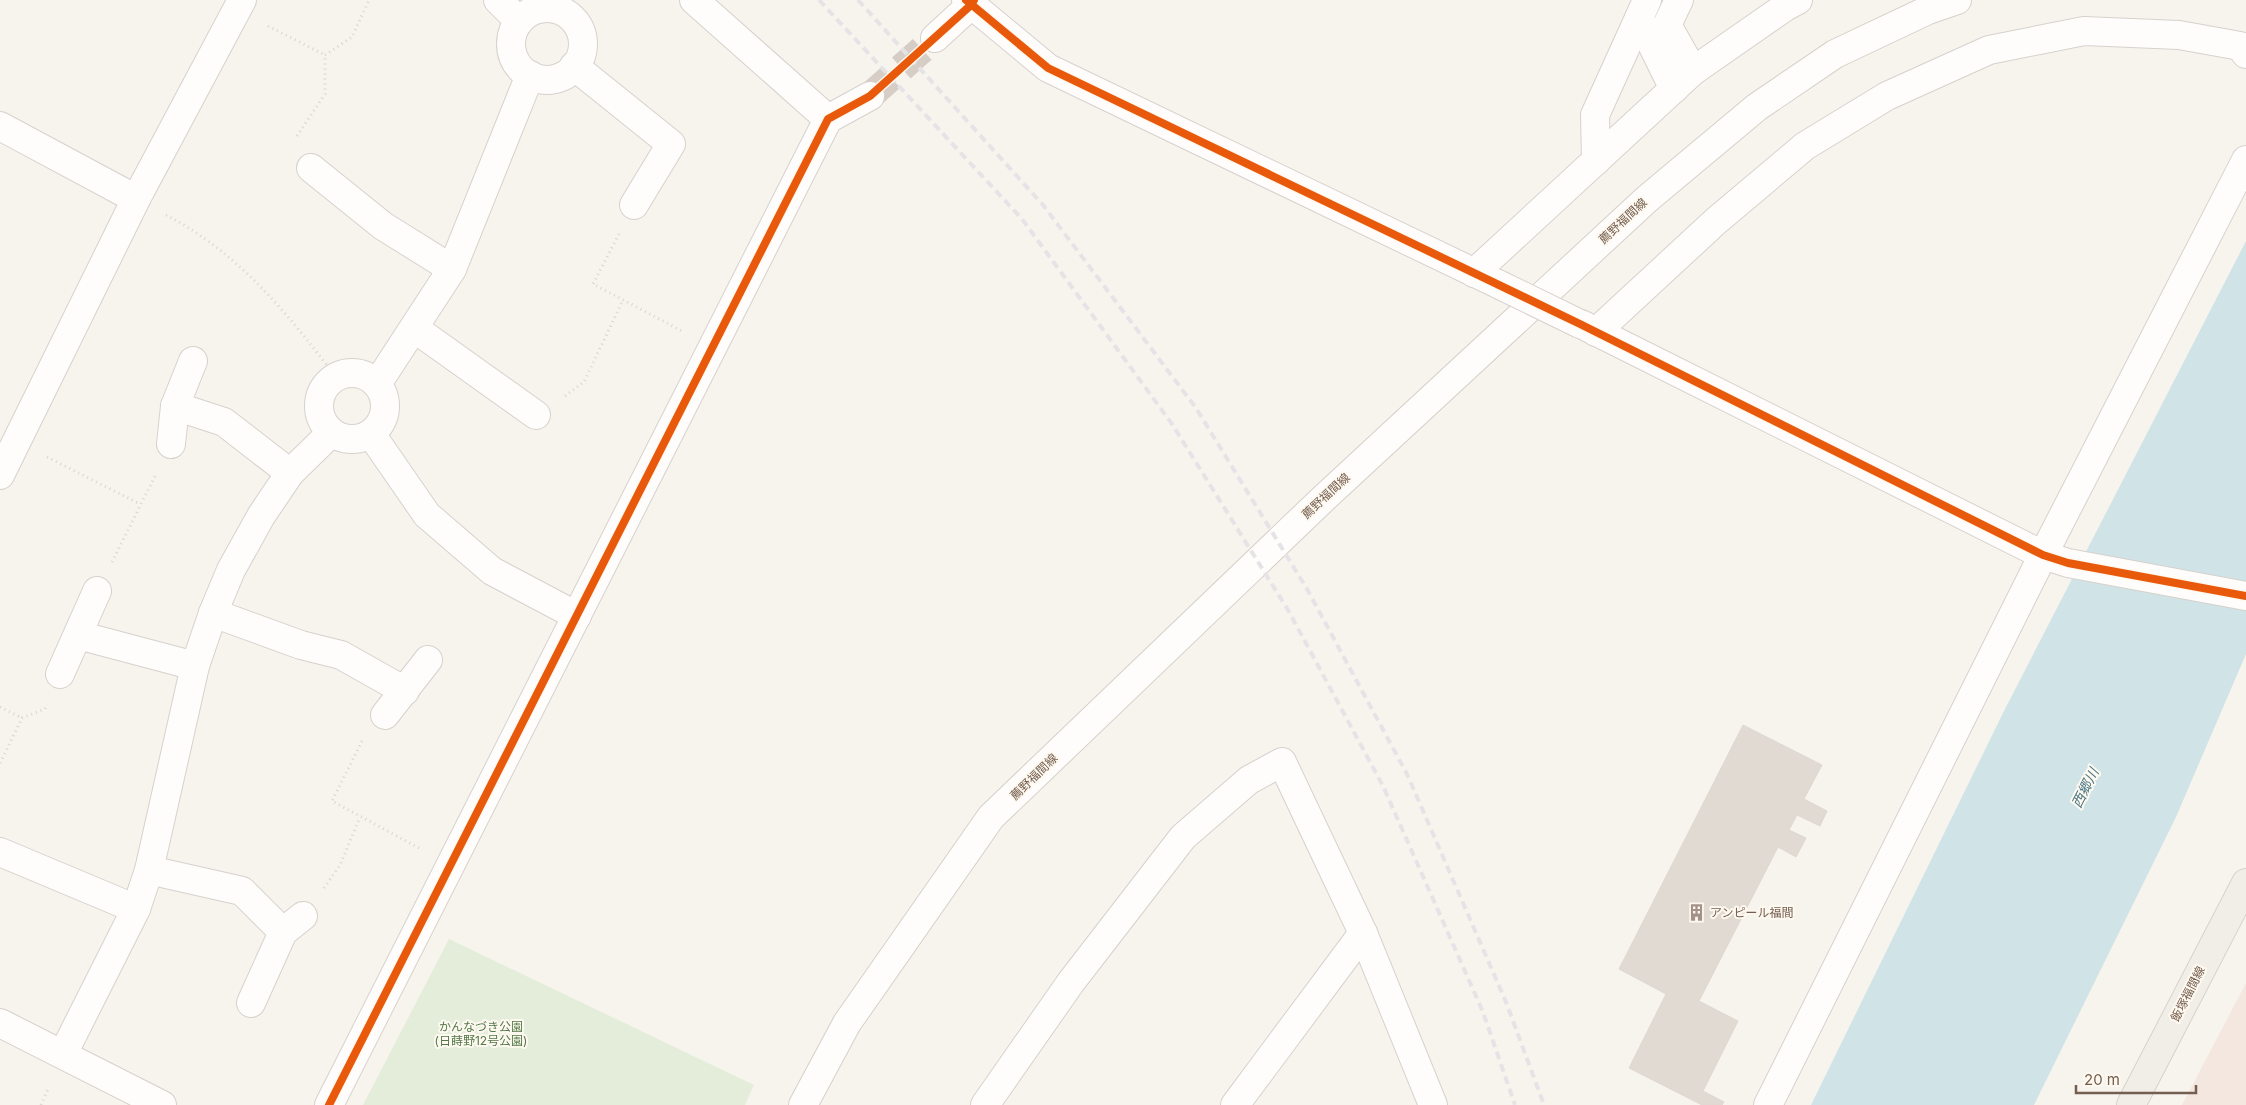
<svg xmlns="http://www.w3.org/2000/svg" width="2246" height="1105" viewBox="0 0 2246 1105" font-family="Inter,'Noto Sans JP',sans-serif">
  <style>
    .commercial { fill: #f4e7e0 }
    .green { fill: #e4edda }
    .water { fill: #d0e3e6 }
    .building { fill: #e1dad3; stroke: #dfd8d0 }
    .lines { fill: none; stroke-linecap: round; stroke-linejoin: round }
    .street-tunnel { stroke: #d6cec6; stroke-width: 28; stroke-dasharray: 28 14; stroke-linecap: butt }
    .street-casing { stroke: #d6d1cc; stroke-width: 30 }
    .secondary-casing { stroke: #d5d0c9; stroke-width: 30 }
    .primary-casing { stroke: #d8d1cb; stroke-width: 30 }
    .path { stroke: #d9d4cf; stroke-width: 3; stroke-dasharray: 1 4; stroke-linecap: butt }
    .street { stroke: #fefdfc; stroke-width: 28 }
    .secondary { stroke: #fefdfc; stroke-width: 28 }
    .primary { stroke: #f1eee7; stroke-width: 28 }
    .rail { stroke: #e5e3e6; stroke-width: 4; stroke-dasharray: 8 5; stroke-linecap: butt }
    .street-bridge-casing { stroke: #d6d1cc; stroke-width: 30; stroke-linecap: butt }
    .street-bridge { stroke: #fefdfc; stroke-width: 28 }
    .cycleway-casing { stroke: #fef9f0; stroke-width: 11 }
    .cycleway { stroke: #e8590c; stroke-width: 8 }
    .labels { text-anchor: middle; stroke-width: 4; stroke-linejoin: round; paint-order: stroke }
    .street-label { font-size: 12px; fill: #745e4f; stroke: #fef9f0 }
    .poi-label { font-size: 12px; fill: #745e4f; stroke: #fef9f0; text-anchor: start }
    .park-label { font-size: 12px; fill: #547848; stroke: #fef9f0 }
    .water-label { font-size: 14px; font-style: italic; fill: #4a7885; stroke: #fef9f0 }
  </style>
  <rect width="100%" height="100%" fill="#f7f4ee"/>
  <!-- commercial -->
  <polygon class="commercial" points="2246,983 2246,1105 2182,1105"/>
  <!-- green -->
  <polygon class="green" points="449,939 754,1085 745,1105 363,1105"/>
  <!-- water -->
  <polygon class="water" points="2246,241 2246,654 2176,817 2034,1105 1811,1105 2004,711"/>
  <!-- building -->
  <polygon class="building" points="1743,725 1822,765 1804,799 1827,811 1820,826 1797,815 1789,830 1806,838 1796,857 1778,847 1699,1001 1738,1021 1703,1091 1724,1102 1722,1105 1702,1105 1629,1068 1666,994 1619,969"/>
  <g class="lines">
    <!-- street-tunnel -->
    <polyline class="street-tunnel" points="870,96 935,38"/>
    <defs>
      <g id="street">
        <polyline points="498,0 519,21"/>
        <polyline points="694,0 828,119"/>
        <polyline points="966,0 1048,68 1500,285"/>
        <polyline points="1647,0 1639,18 1674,89"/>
        <polyline points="1679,0 1667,25 1693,71"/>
        <circle cx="547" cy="44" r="36"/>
        <polyline points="935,38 971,5 974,0"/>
        <polyline points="574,66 671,144 634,205"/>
        <polyline points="0,126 136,199"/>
        <polyline points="1596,161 1595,115 1639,18"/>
        <polyline points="311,168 383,226 452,269"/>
        <polyline points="1474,273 1693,71 1785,7 1798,0"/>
        <polyline points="1581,324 2043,555 2068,563 2246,596"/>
        <polyline points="414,328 536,415"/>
        <polyline points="1596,332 1716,221 1805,146 1887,96 1989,50 2084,31 2179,35 2240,46 2246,54"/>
        <circle cx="352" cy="406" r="33"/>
        <polyline points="377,384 452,269 530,75"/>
        <polyline points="175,406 193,361"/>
        <polyline points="371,434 427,515 492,571 577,616"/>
        <polyline points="171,444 175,406 224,422 290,473"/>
        <polyline points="0,475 136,199 242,0"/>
        <polyline points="213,613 301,645 341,655 405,691"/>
        <polyline points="78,635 195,666"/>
        <polyline points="60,674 97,591"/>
        <polyline points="385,715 428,660"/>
        <polyline points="0,852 136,909"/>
        <polyline points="149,870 242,891 283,932"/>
        <polyline points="251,1003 283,932 303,916"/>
        <polyline points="63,1054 136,909 149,870 195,666 213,613 231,570 261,516 290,473 331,433"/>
        <polyline points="329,1105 828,119 870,96"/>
        <polyline points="985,1105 1071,982 1183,837 1249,780 1282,762 1363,933 1433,1105"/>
        <polyline points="1235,1105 1363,933"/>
        <polyline points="1768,1105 2043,555 2246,160"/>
      </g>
      <g id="secondary">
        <polyline points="0,1023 162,1105"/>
        <polyline points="803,1105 847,1023 991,817 1324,498 1647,199 1757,107 1835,54 1928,10 1957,0"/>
      </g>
      <polyline id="primary" points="2131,1105 2246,883"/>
    </defs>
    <!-- street casing -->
    <use href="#street" class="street-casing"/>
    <!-- secondary casing -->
    <use href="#secondary" class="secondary-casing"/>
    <!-- primary casing -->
    <use href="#primary" class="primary-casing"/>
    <!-- path -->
    <g class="path">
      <polyline points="268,26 325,55"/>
      <polyline points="325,55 352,37 369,0"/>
      <polyline points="297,136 325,94 325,55"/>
      <path d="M166,215C239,253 287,313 336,377"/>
      <polyline points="619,234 593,284 682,331"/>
      <polyline points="565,396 584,382 623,300"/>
      <polyline points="47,457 140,504"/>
      <polyline points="112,562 156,474"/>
      <polyline points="0,707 22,718"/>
      <polyline points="362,741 332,801 421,849"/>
      <polyline points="0,763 22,718 45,709 47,704"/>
      <polyline points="324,888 340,865 360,817"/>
      <polyline points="41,1105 49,1087"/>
    </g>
    <!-- street -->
    <use href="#street" class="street"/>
    <!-- secondary -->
    <use href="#secondary" class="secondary"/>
    <!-- primary -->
    <use href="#primary" class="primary"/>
    <!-- rail -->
    <g class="rail">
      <polyline points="819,0 1022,219 1172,424 1288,610 1383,786 1483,1012 1515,1105"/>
      <polyline points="858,0 1043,205 1196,408 1307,589 1407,774 1506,1002 1544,1105"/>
    </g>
    <defs>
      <polyline id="street-bridge" points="1500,285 1580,324"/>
    </defs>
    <!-- street-bridge casing -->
    <use href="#street-bridge" class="street-bridge-casing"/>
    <!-- street-bridge -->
    <use href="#street-bridge" class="street-bridge"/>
    <defs>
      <g id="cycleway">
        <polyline points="966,0 1048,68 1580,324 2043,555 2068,563 2246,596"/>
        <polyline points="329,1105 828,119 870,96 971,5 974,0"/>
      </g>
    </defs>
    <!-- cycleway casing -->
    <use href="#cycleway" class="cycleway-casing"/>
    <!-- cycleway -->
    <use href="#cycleway" class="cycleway"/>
  </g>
  <!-- icons -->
  <defs>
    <symbol id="building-bare" viewBox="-9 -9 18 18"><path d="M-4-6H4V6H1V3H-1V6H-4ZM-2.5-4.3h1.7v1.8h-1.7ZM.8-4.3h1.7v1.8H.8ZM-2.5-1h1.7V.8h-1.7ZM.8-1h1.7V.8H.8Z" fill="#a29287" stroke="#fef9f0" stroke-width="2.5" paint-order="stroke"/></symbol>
  </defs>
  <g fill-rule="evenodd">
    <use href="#building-bare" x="1684" y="900" width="25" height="25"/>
  </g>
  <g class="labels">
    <!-- street labels -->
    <g class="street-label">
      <text transform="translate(1623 221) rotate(-43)" y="4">薦野福間線</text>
      <text transform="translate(1326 496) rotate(-43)" y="4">薦野福間線</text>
      <text transform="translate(1034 777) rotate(-44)" y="4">薦野福間線</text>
      <text transform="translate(2188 994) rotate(-63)" y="4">飯塚福間線</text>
    </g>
    <!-- poi labels -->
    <g class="poi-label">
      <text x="1710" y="917">アンピール福間</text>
    </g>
    <!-- park labels -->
    <g class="park-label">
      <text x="481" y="1031">かんなづき公園<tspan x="481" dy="14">(日蒔野12号公園)</tspan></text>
    </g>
    <!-- water labels -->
    <g class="water-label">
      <text transform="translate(2085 788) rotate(-63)" y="5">西郷川</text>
    </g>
  </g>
  <!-- scale -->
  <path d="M2076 1085v8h120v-8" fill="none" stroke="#745e4f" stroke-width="2.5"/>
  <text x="2084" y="1085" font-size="15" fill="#745e4f" stroke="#fef9f0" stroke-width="4" paint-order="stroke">20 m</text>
</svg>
